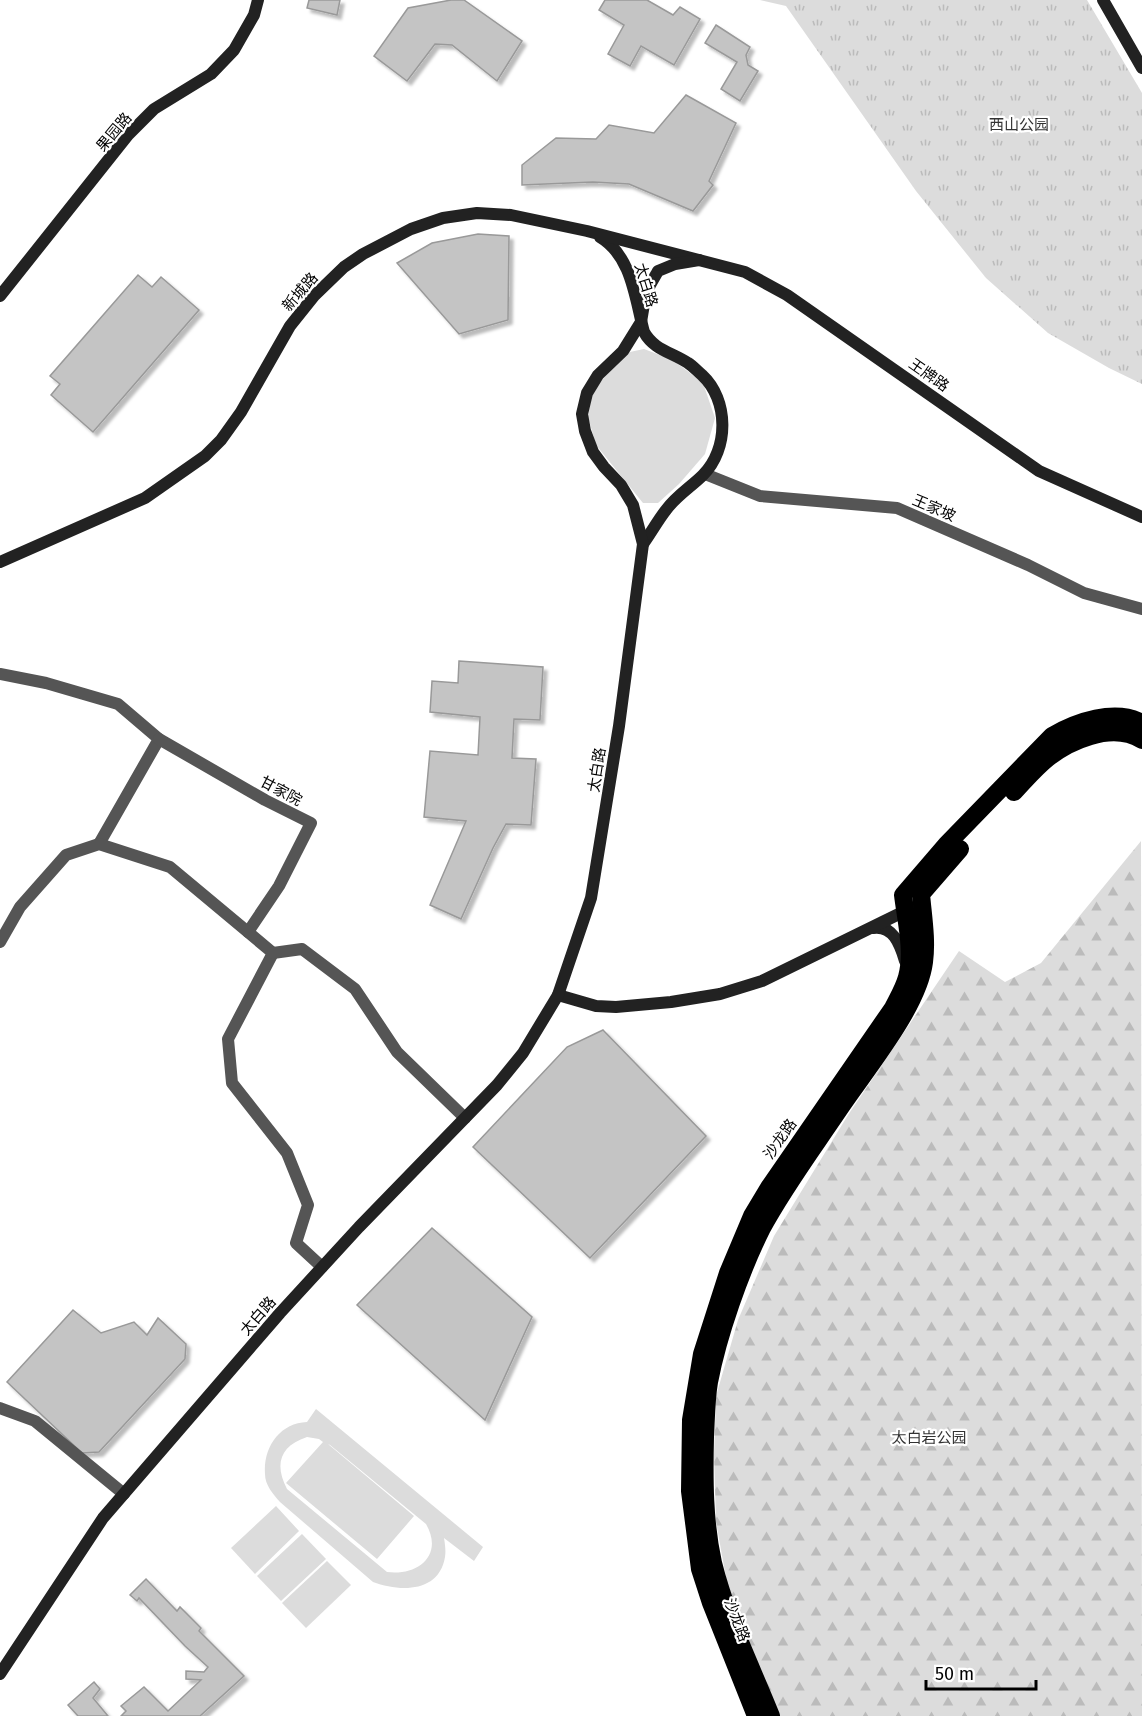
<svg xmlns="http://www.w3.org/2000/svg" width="1142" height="1716" viewBox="0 0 1142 1716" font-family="'Fira Sans','Noto Sans SC',sans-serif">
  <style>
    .green { fill: #dcdcdc; fill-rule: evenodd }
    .forest { fill: url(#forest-firs) }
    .park { fill: url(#park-tufts) }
    .building { fill: #c4c4c4; stroke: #999; stroke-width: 1.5; filter: url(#shadow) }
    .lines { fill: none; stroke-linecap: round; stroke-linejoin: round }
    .street { stroke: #555; stroke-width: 12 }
    .secondary { stroke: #222; stroke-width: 12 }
    .highway { stroke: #000; stroke-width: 18 }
    .labels { text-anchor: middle; stroke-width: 4.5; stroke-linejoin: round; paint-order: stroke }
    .park-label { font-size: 15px; fill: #333; stroke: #fff }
    .street-label { font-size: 15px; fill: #000; stroke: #fff }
  </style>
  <defs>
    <pattern id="forest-firs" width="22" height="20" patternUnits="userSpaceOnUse" patternTransform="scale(1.5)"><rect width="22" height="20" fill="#dcdcdc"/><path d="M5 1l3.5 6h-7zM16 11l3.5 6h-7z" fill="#bbb"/></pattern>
    <pattern id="park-tufts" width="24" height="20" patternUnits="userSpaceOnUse" patternTransform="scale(1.5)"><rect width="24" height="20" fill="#dcdcdc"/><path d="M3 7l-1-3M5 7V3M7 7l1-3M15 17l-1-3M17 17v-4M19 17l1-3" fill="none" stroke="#bbb"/></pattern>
    <filter id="shadow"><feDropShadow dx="4" dy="4" stdDeviation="1.5" flood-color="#0004"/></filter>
  </defs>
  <rect width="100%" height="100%" fill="#fff"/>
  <!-- green -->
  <g class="green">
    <polygon points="644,349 673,360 703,383 715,418 705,454 679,484 658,503 643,503 596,445 588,417 592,392 625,353"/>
    <path d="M316,1409L483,1547L474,1561L444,1538C445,1544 446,1551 445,1557C439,1593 400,1592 373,1582L280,1502C273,1494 265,1485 265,1474C263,1447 280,1423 307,1422ZM307,1437L319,1439L323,1442L286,1483L377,1559L414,1516L328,1444L330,1445L426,1524C444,1555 418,1576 387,1572L287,1489C274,1464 280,1446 307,1437Z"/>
    <polygon points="276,1506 299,1531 255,1574 231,1548"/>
    <polygon points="302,1534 326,1559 281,1601 257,1576"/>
    <polygon points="327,1561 351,1585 306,1628 282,1603"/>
  </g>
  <!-- forest -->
  <polygon class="forest" points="1141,841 1142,1716 778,1716 727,1583 716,1522 714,1454 716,1396 738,1320 774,1236 848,1115 959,951 1005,982 1041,963"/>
  <!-- park -->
  <polygon class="park" points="760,0 1087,0 1142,93 1142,384 1109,368 1048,333 986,278 916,191 786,6"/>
  <!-- building -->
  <g class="building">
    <polygon points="309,0 340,0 337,15 307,8"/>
    <polygon points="451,0 464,0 522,41 497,81 452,45 435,44 407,81 374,56 408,8"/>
    <polygon points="605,0 647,0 673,15 680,7 700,19 674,65 641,46 630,66 608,54 624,25 599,10"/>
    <polygon points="716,25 750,47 746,55 748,65 758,71 740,101 721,89 737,62 705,43"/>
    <polygon points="686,95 736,123 709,181 713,185 693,211 629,184 593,182 522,185 522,165 556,138 596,139 609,125 654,133"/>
    <polygon points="478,234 509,236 508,320 459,334 397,263 432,243"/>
    <polygon points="138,275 152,287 161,277 199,310 93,432 51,395 60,384 50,376"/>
    <polygon points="459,661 543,667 540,720 514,719 512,758 536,759 531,825 506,824 493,848 461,919 430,905 466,821 424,817 430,751 478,755 480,717 430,712 432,681 458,683"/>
    <polygon points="603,1030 706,1136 590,1258 473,1147 567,1047"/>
    <polygon points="432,1228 532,1317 485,1420 357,1305"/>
    <polygon points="73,1310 101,1333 134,1322 147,1335 158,1318 186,1344 185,1359 99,1452 82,1453 7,1382"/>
    <polygon points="146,1579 177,1611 180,1607 201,1628 199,1631 244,1676 200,1716 121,1716 126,1711 121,1706 144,1687 168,1711 201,1680 186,1679 186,1671 204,1672 208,1667 185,1646 139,1598 137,1601 130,1595"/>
    <polygon points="94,1682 100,1689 93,1698 108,1716 78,1716 68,1705"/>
  </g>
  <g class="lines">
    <!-- street -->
    <g class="street">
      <polyline points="705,474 760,496 897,508 1028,565 1084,593 1142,609"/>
      <polyline points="0,674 46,683 118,704 159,739 99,844"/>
      <polyline points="159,739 265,800 311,823 279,886 248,932"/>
      <polyline points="0,942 20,907 66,855 99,844 170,867 273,953 228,1039 232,1083 287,1153 308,1205 296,1243 322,1267"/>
      <polyline points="273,953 302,949 355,989 397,1052 465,1118"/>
      <polyline points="0,1408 35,1421 124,1494"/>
    </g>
    <!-- secondary -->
    <g class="secondary">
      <polyline points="1103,0 1142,68"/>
      <path d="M600,237C632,256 635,299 644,332C654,350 671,352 688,363C693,366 697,371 702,375C729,400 729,449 703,475C691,487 676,496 666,510C658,520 651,533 643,544"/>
      <polyline points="0,296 128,135 154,109 211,74 234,50 254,15 258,0"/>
      <polyline points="0,562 145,498 205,456 221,440 241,412 290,326 314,296 344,267 363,254 411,229 443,218 477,213 511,215 587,231 745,272 787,295 1039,471 1142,517"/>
      <path d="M873,928C893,925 900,944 905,961"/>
      <polyline points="558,995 596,1006 616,1007 671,1002 720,994 762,981 905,911 909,907"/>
      <polyline points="0,1674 103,1518 280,1313 359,1227 497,1085 523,1053 558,995 591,898 619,726 643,544 633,505 621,485 604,467 593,452 585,431 582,414 587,393 598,375 623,351 641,322 645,298 650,285 658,271 675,264 699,260"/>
    </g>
    <!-- highway -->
    <g class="highway">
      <path d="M1014,792C1023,782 1033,771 1043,762C1067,741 1112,721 1142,740"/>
      <path d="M756,1716L711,1603L700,1569L690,1491L691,1420L702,1354L728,1273L752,1216L770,1186L893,1008C898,998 904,988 907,977C914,952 906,920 903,895L946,845L1052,736C1076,722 1115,708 1142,723"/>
      <path d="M771,1716C751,1666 726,1616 713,1563C704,1522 704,1479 705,1437C706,1419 706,1400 709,1382C718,1335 740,1272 762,1228C783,1189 811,1151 836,1114C862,1074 918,1009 924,962C927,940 923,917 921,894L960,849"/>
    </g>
  </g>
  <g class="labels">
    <!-- park labels -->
    <g class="park-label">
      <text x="1019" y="130">西山公园</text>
      <text x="929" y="1443">太白岩公园</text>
    </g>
    <!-- street labels -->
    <g class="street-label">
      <text transform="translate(114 132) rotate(-50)" y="5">果园路</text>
      <text transform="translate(646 285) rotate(73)" y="5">太白路</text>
      <text transform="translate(300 292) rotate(-49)" y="5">新城路</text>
      <text transform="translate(929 375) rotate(35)" y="5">王牌路</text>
      <text transform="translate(934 508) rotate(23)" y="5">王家坡</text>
      <text transform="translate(597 770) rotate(-81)" y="5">太白路</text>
      <text transform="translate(281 791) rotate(28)" y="5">甘家院</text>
      <text transform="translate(780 1139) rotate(-55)" y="5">沙龙路</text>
      <text transform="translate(258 1316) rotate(-49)" y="5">太白路</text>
      <text transform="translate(737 1620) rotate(69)" y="5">沙龙路</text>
    </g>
  </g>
  <!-- scale -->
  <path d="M926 1680v9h110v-9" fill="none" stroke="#000000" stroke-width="3"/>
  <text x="935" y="1680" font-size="18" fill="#000000" stroke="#ffffff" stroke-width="4.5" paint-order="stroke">50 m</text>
</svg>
